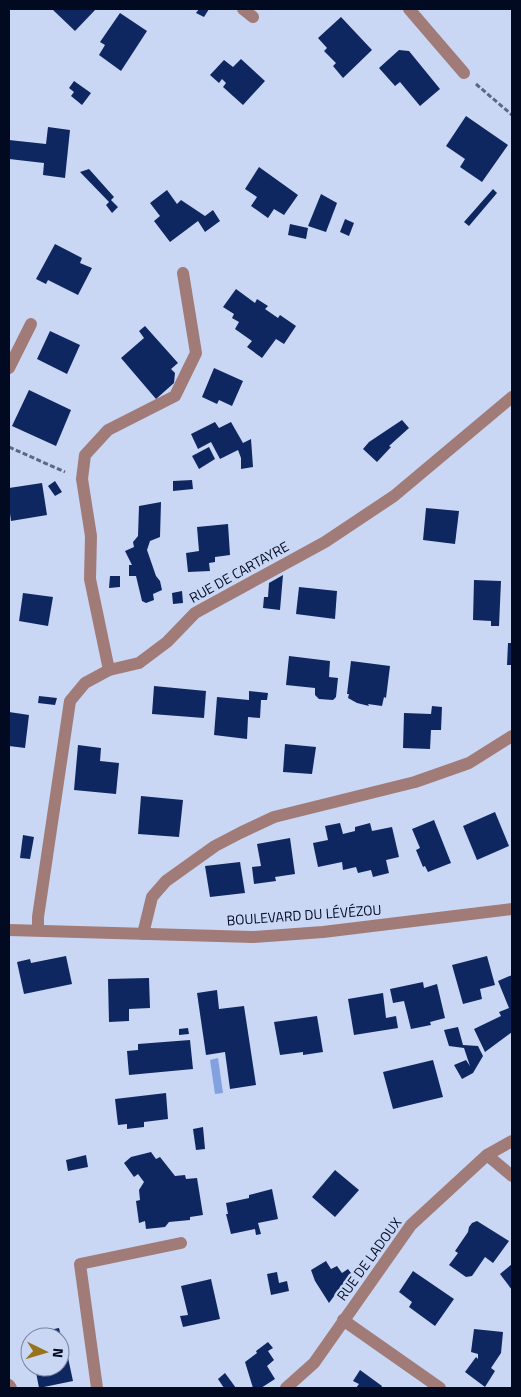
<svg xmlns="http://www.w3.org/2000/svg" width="521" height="1397" viewBox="0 0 521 1397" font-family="'Titillium Web',sans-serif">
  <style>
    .water { fill: #82a1de }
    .building { fill: #0f2760 }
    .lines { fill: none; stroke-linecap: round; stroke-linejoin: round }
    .path { stroke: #5c6781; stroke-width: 3; stroke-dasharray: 5 2.5; stroke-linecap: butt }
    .minor { stroke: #a17b78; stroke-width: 12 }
    .labels { text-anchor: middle; stroke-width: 5; stroke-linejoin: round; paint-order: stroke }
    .street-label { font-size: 14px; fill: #020a22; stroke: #c9d7f4 }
  </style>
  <rect width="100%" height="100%" fill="#c9d7f4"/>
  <!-- water -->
  <polygon class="water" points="218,1058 223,1093 215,1094 210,1060"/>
  <!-- building -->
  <g class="building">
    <polygon points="52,9 96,9 75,31"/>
    <polygon points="199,9 209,9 204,17 196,13"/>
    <polygon points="120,13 147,31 121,71 99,55 105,45 100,42"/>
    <polygon points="341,17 372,50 343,78 333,66 336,63 324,51 327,48 318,38"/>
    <polygon points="399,50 409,51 440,89 420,106 400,82 395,86 379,68"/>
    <polygon points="241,59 265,81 243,105 223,87 226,83 222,79 219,83 210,75 224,60 233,67"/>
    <polygon points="74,81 91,93 82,105 71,96 74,92 69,88"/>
    <polygon points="466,116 508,145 482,182 460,167 465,159 446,146"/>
    <polygon points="48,127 70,130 65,178 43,175 44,163 9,159 9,140 46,144"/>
    <polygon points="259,167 298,195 284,215 274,209 268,218 251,206 257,197 245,189"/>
    <polygon points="89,169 114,197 111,200 118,207 112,213 106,205 109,202 80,172"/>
    <polygon points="493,189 497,193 469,226 464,222"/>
    <polygon points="167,190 177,204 181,200 205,216 213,210 220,221 205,232 198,221 170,242 154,221 160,216 150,203"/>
    <polygon points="321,194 337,203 326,232 308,226"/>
    <polygon points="345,219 354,223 349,236 340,232"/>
    <polygon points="290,224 308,228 306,239 288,235"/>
    <polygon points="55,244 82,258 80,263 92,268 78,295 48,280 46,284 36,279"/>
    <polygon points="236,289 255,303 257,299 268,306 265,309 278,318 280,315 296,326 284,344 276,339 262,358 247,347 252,341 235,329 239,322 232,318 234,314 223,307"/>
    <polygon points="145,326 178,363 171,369 175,373 174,383 156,399 121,358 144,338 139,331"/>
    <polygon points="50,331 80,345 67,374 37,359"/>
    <polygon points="214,368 243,381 232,406 219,400 217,404 202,397"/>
    <polygon points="29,390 71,410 56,446 12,426"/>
    <polygon points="402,420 409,428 389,446 391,447 377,462 363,449 369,442"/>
    <polygon points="215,422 219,428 231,422 243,443 251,439 253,467 241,469 241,458 238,450 220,459 211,442 198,449 191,434"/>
    <polygon points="209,447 215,459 199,469 192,456"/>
    <polygon points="192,480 193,489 173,491 173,481"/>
    <polygon points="55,481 62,492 55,496 48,486"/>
    <polygon points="42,483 47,515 11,521 9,506 9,488"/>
    <polygon points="161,502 160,537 150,541 147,550 156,576 160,581 162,590 153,594 154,600 146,603 142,601 136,576 129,576 129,565 132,565 125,551 134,547 133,542 138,536 139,506"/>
    <polygon points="426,508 459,511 455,544 423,540"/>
    <polygon points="228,524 230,555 215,557 215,562 209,563 210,571 188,572 186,553 199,551 197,527"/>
    <polygon points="283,575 280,610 263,608 264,597 268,597 269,583"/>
    <polygon points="110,576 120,576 120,587 109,588"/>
    <polygon points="474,580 501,581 499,626 491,626 491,621 473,620"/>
    <polygon points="299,587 337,591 335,619 296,614"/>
    <polygon points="182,591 183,603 173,604 172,593"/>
    <polygon points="23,593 53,597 48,626 19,621"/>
    <polygon points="508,643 512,643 512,665 507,665"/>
    <polygon points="289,656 330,661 329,677 338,678 336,697 333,700 319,699 315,695 315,688 286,685"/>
    <polygon points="351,661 390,666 386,698 384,697 382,706 368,704 369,706 357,703 348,698 349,694 347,694"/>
    <polygon points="154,686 206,691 204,718 152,714"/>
    <polygon points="249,691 268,693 267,700 261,700 260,718 248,717 247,739 214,735 217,697 249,700"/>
    <polygon points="39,696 57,698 55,705 38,703"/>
    <polygon points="432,706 442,707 441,730 431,730 430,749 403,748 404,713 431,714"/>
    <polygon points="9,712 29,715 25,748 9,746"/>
    <polygon points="285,744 316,747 312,774 283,772"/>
    <polygon points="78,745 101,748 100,761 119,763 116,794 74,790"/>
    <polygon points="141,796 183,800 179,837 138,834"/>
    <polygon points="495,812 509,846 477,860 463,826"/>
    <polygon points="434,820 451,863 428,872 425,866 423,867 416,850 420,848 412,829"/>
    <polygon points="340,823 343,834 355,831 355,827 370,823 372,831 392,827 399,857 386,860 389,873 373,877 371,870 358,873 356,867 343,870 342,862 318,867 313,843 328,840 325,826"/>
    <polygon points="23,835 34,837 30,859 20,858"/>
    <polygon points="290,838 295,874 275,877 276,881 254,884 252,867 261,866 257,844"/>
    <polygon points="240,862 245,893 210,897 205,866"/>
    <polygon points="66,956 72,984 24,994 17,962 30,959 31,963"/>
    <polygon points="487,956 495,985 480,989 482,999 463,1004 452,965"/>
    <polygon points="512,975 512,1032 485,1052 474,1029 501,1016 499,1012 509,1008 498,981"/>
    <polygon points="149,978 150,1008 129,1009 129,1021 109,1022 108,979"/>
    <polygon points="423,982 424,988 437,984 445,1018 430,1022 431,1025 411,1029 404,1001 393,1003 390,989"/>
    <polygon points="217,990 219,1009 244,1006 256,1085 230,1089 225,1052 206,1055 197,993"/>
    <polygon points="383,993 386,1018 396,1016 398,1028 354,1035 348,999"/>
    <polygon points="317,1016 323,1052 303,1055 303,1052 280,1055 274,1022"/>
    <polygon points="458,1027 463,1045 478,1046 483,1056 473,1073 462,1079 454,1065 466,1060 470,1066 464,1048 449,1046 444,1030"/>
    <polygon points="188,1028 189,1034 179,1035 179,1029"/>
    <polygon points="190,1040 193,1069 129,1075 127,1051 138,1050 138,1044"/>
    <polygon points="433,1060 443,1097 393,1109 383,1072"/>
    <polygon points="166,1093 168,1119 144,1122 144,1127 127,1129 127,1124 118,1125 115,1099"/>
    <polygon points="203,1127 205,1149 196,1150 193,1129"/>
    <polygon points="151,1152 156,1159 160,1157 175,1176 185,1175 186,1179 197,1178 203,1215 190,1217 190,1220 169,1222 165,1227 146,1229 145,1221 139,1223 136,1201 140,1200 139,1190 144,1182 138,1174 134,1177 124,1163 131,1157"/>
    <polygon points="86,1155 88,1167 68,1171 66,1160"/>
    <polygon points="335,1170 359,1190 335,1217 312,1197"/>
    <polygon points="272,1189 278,1219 258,1223 261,1234 256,1235 255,1229 231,1234 226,1214 228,1214 226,1203 249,1198 249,1195"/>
    <polygon points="477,1221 509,1241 493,1263 485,1257 472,1276 466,1277 449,1265 458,1253 455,1251 468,1232 469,1227 472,1223"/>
    <polygon points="326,1261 331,1269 337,1266 342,1273 348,1269 351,1273 329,1303 315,1281 311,1270"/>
    <polygon points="512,1264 512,1290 500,1274"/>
    <polygon points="413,1271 454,1299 435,1326 409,1307 412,1302 399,1292"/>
    <polygon points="277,1272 279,1283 287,1281 289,1291 271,1295 267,1274"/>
    <polygon points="211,1279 220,1319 183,1327 180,1316 188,1315 181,1286"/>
    <polygon points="59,1328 61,1337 30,1337 29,1334"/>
    <polygon points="474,1329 503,1332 501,1353 491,1368 495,1371 485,1387 465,1372 476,1357 478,1359 478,1354 471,1352"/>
    <polygon points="60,1337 64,1354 67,1353 73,1381 39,1388 35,1367 60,1367"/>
    <polygon points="268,1342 273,1348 268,1351 274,1360 267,1366 275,1379 261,1388 253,1388 245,1362 257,1353 256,1351"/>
    <polygon points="360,1370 382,1386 381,1388 356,1388 359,1384 353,1381"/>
    <polygon points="225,1373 236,1388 224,1388 218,1379"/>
  </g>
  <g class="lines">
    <!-- path -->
    <g class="path">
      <polyline points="476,84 512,115"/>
      <polyline points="9,447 65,472"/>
    </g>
    <!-- minor -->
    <g class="minor">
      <polyline points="243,9 253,17"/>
      <polyline points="409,9 464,73"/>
      <polyline points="9,368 31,324"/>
      <polyline points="109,670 90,579 91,536 82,479 85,455 108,430 175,396 196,353 183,273"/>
      <polyline points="9,930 253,937 323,932 512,909"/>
      <polyline points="38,930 38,917 70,701 85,683 109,670 139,663 167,642 195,613 325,542 394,496 512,397"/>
      <polyline points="143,934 152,897 166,881 215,846 240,833 274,817 415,782 469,763 512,736"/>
      <polyline points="487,1155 512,1176"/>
      <polyline points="343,1320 440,1388"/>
      <polyline points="9,1385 11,1388"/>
      <polyline points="97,1388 80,1264 181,1243"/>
      <polyline points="286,1388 314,1363 411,1225 487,1155 512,1141"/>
    </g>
  </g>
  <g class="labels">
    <!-- street labels -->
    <g class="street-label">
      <text transform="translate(239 572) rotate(-29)" y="5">RUE DE CARTAYRE</text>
      <text transform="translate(304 915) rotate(-4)" y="5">BOULEVARD DU LÉVÉZOU</text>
      <text transform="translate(369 1259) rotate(-54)" y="5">RUE DE LADOUX</text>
    </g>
  </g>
  <!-- border -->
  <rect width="521" height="1397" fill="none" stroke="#020a22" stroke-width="20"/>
  <!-- north arrow -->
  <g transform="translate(45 1352) rotate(95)"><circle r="24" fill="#c9d7f4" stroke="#7985a0"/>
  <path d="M0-4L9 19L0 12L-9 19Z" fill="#97731c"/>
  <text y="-8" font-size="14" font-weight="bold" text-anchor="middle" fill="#020a22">N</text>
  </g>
</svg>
